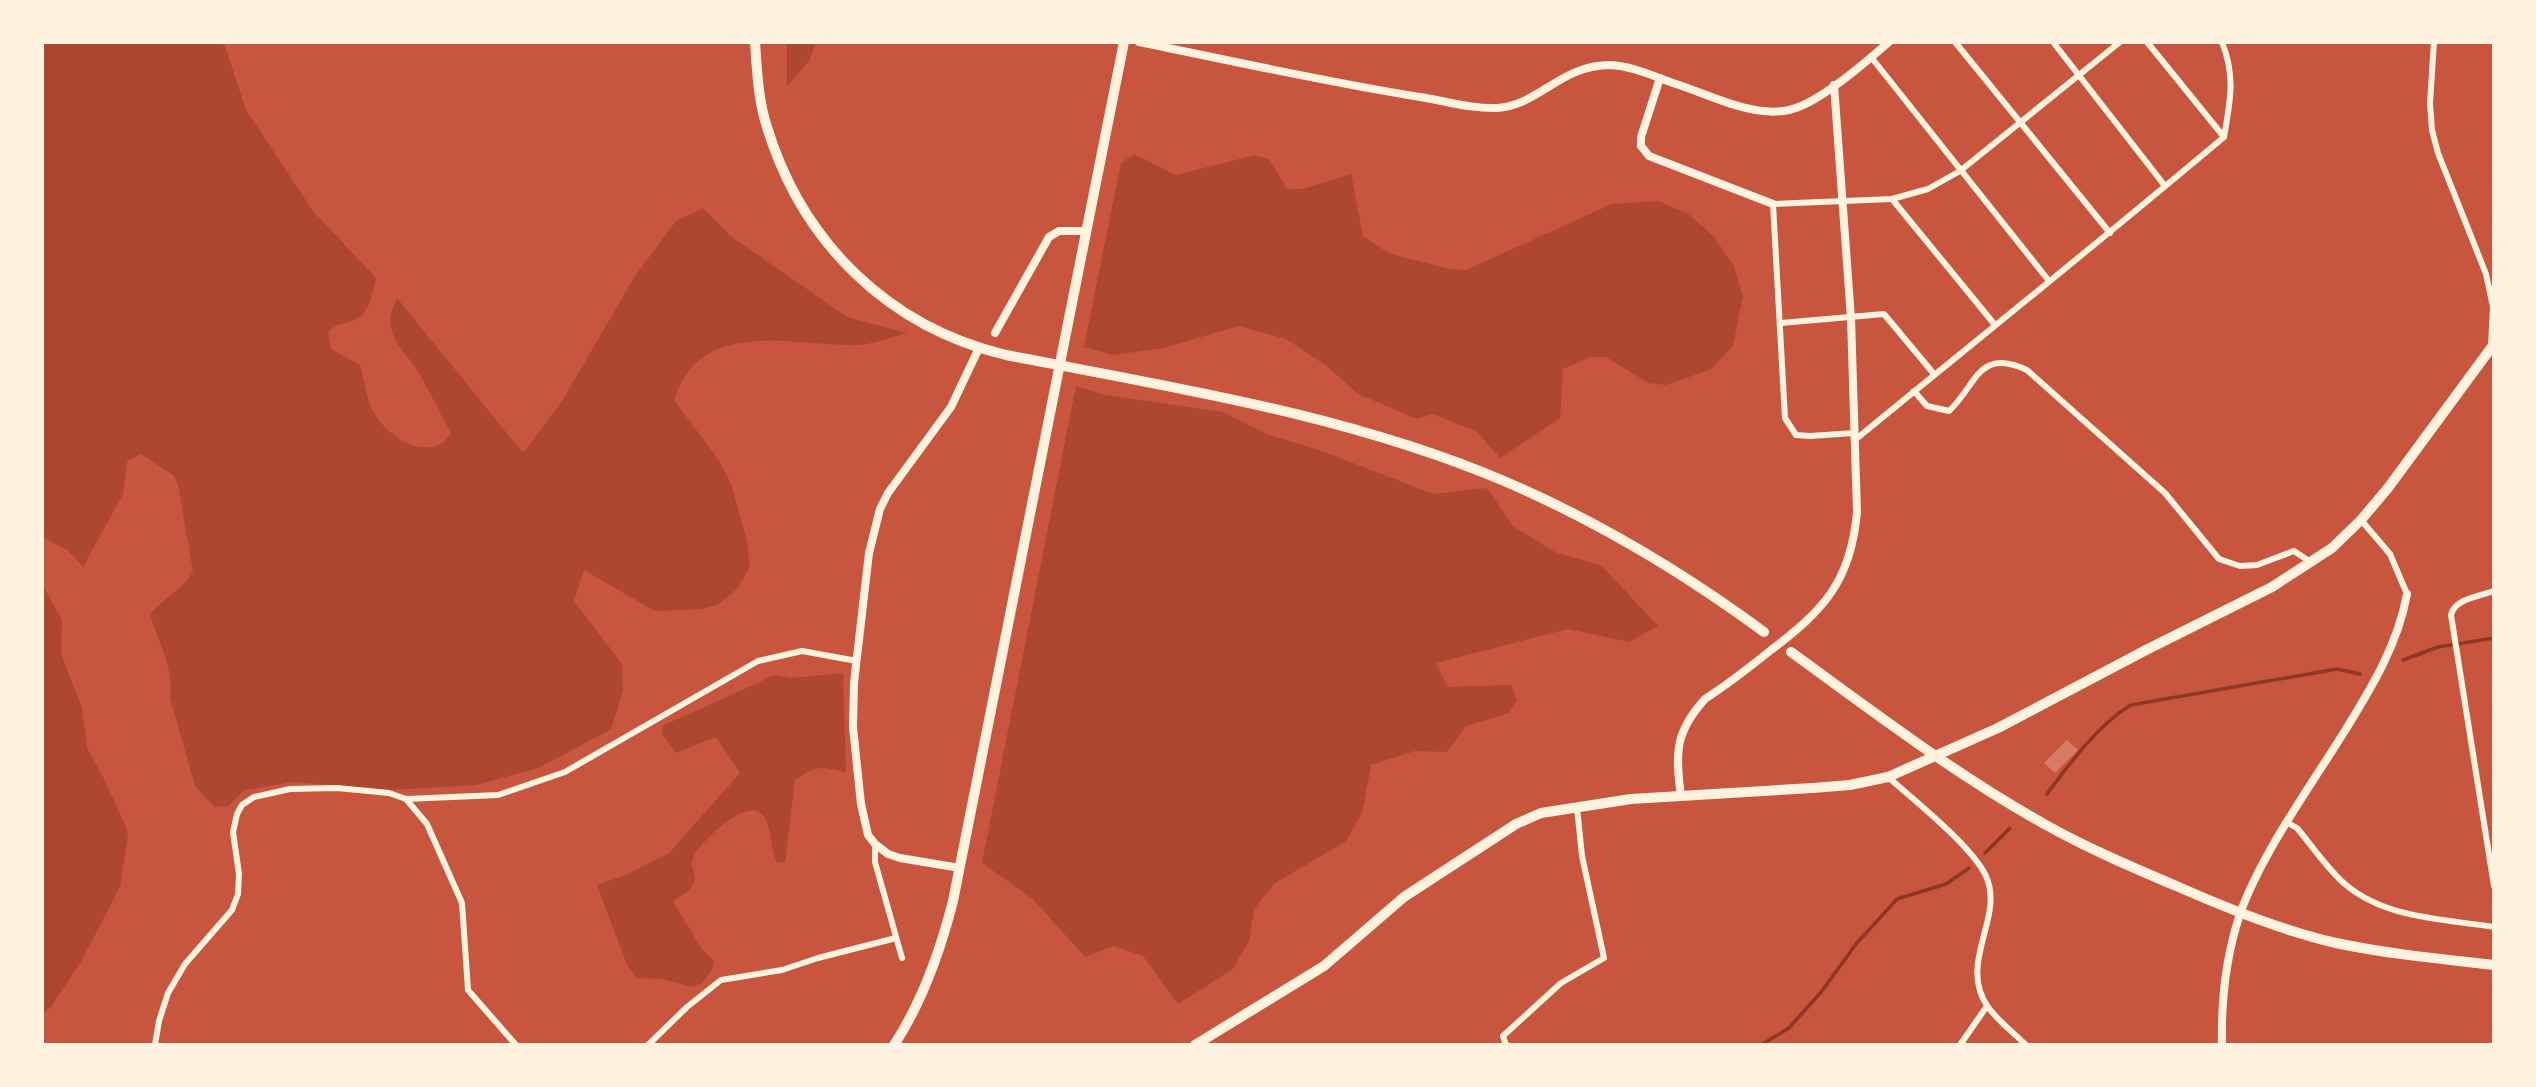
<svg xmlns="http://www.w3.org/2000/svg" width="2536" height="1087" viewBox="0 0 2536 1087" font-family="'Asap Condensed',sans-serif">
  <style>
    .green { fill: #ae4732 }
    .lines { fill: none; stroke-linecap: round; stroke-linejoin: round }
    .stream { stroke: #8f3625; stroke-width: 3.5 }
    .building { fill: #d67c66 }
    .minor { stroke: #fff3e0; stroke-width: 6 }
    .tertiary { stroke: #fff3e0; stroke-width: 8 }
    .primary { stroke: #fff3e0; stroke-width: 10 }
    .trunk { stroke: #fff3e0; stroke-width: 10 }
  </style>
  <rect width="100%" height="100%" fill="#c8553d"/>
  <!-- green -->
  <g class="green">
    <path d="M42,42H218L225,46L246,110L313,211L376,278C373,293 370,312 355,320C343,325 341,321 328,332L331,349L360,365C364,379 366,400 374,413C386,433 414,455 439,445C443,443 447,438 451,434C441,415 431,394 420,375C403,346 379,336 397,298L523,453L562,401L635,276L676,221L703,208L732,237L847,317L907,333C891,337 872,345 855,345C788,346 702,316 674,400L718,459L731,484L747,541L750,567L737,589L719,604L702,609L655,611L584,570L574,601L622,664L623,691L611,729L539,768L476,785L391,790L293,782L245,790L228,806L214,807L195,786L170,698C175,671 158,640 150,615C161,599 186,588 193,571L178,485L174,476L141,454L127,462L123,494L83,567L67,550L42,537Z"/>
    <polygon points="787,42 816,42 809,61 787,86"/>
    <polygon points="1134,154 1176,175 1255,155 1270,160 1287,189 1303,189 1351,174 1363,236 1390,254 1450,269 1466,270 1612,204 1659,201 1690,215 1714,237 1734,266 1743,297 1733,345 1712,369 1666,385 1648,383 1606,357 1590,357 1563,369 1560,418 1500,458 1477,432 1433,414 1417,419 1358,394 1328,367 1286,339 1239,326 1163,348 1113,355 1084,347 1121,163"/>
    <polygon points="1076,386 1105,395 1223,412 1269,435 1322,451 1433,494 1487,488 1513,526 1555,552 1602,566 1658,626 1629,642 1568,629 1436,663 1448,687 1511,685 1517,700 1509,713 1466,726 1447,752 1415,751 1371,765 1362,813 1346,841 1274,884 1254,909 1249,941 1233,969 1178,1004 1143,956 1114,946 1085,957 1033,899 982,863"/>
    <polygon points="42,584 62,620 61,654 82,708 87,748 103,777 126,827 128,836 120,887 82,960 50,1008 42,1014"/>
    <path d="M843,673L846,773C821,765 816,766 795,780L785,862H777C769,847 773,830 763,815C749,795 698,843 693,858C689,867 698,876 694,884C690,891 679,897 673,902L702,949L714,961L712,970L701,984L693,987L662,979L637,978L627,965L597,885L628,874L669,853L740,773L716,737L676,753L662,734V726L775,675L791,678Z"/>
  </g>
  <g class="lines">
    <!-- stream -->
    <g class="stream">
      <polyline points="2403,660 2438,647 2494,638"/>
      <path d="M2047,794C2069,764 2099,724 2131,705L2337,669L2360,674"/>
      <polyline points="1985,853 2010,828"/>
      <polyline points="1761,1045 1789,1028 1822,991 1856,944 1897,899 1946,884 1969,868"/>
    </g>
  </g>
  <!-- building -->
  <polygon class="building" points="2067,740 2078,750 2055,773 2044,763"/>
  <g class="lines">
    <!-- minor -->
    <g class="minor">
      <polyline points="1955,42 2110,233"/>
      <polyline points="2053,42 2165,186"/>
      <polyline points="2147,42 2224,137"/>
      <polyline points="2434,42 2430,103 2432,130 2438,153 2486,274 2493,307 2491,347"/>
      <polyline points="1871,57 2049,281"/>
      <polyline points="1892,199 1995,325"/>
      <polyline points="1781,323 1884,314 1934,374"/>
      <path d="M1914,391L1927,406L1949,411C1977,385 1978,347 2027,370L2165,493L2219,559L2240,566L2257,565L2294,551L2312,563"/>
      <polyline points="1854,433 1810,436 1796,435 1785,418 1773,204 1892,199 1928,189 1960,171 2120,42"/>
      <path d="M1855,440C1978,339 2102,240 2224,137C2230,102 2236,77 2222,42"/>
      <polyline points="2361,520 2390,554 2407,594"/>
      <path d="M2494,591C2480,596 2454,599 2451,615L2494,886"/>
      <path d="M1888,777C1914,800 1972,846 1986,876C2005,918 1957,963 1988,1007C1998,1021 2014,1033 2026,1045"/>
      <polyline points="406,799 498,795 565,772 758,661 802,651 857,661"/>
      <path d="M2288,823L2297,828C2313,847 2328,870 2346,885C2387,919 2444,919 2494,927"/>
      <polyline points="875,844 875,862 902,958"/>
      <polyline points="155,1045 159,1021 168,993 185,964 232,910 238,894 239,874 233,832 237,814 242,805 254,797 290,789 337,788 389,793 406,799 427,824 462,903 468,990 516,1045"/>
      <polyline points="648,1045 687,1007 721,980 782,970 818,958 896,938"/>
      <polyline points="1506,1045 1503,1036 1561,983 1604,958 1582,856 1577,807"/>
      <polyline points="1960,1045 1987,1006"/>
    </g>
    <!-- tertiary -->
    <g class="tertiary">
      <path d="M1139,42C1233,61 1325,82 1420,97C1446,101 1471,109 1498,108C1539,105 1561,65 1610,65C1633,66 1655,77 1676,84C1710,95 1753,118 1789,110C1818,104 1866,62 1889,42"/>
      <polyline points="1660,78 1641,137 1641,146 1649,156 1773,204"/>
      <polyline points="995,333 1049,237 1059,231 1087,231"/>
      <path d="M1681,796C1675,753 1675,732 1705,699C1728,684 1750,667 1771,650C1824,610 1851,581 1857,512L1851,318L1834,85"/>
      <polyline points="960,868 900,858 888,854 875,844 868,835 861,804 853,727 854,683 869,553 880,509 888,493 951,407 979,348"/>
      <path d="M2222,1045C2221,1001 2226,956 2240,914C2261,854 2312,784 2346,729C2372,687 2398,644 2407,594"/>
    </g>
    <!-- primary -->
    <polyline class="primary" points="1195,1045 1324,966 1404,897 1516,824 1541,813 1631,799 1813,788 1850,785 1888,777 1998,728 2146,650 2272,587 2332,548 2361,520 2388,488 2494,344"/>
    <!-- trunk -->
    <g class="trunk">
      <path d="M755,42C757,70 758,100 767,127C802,242 888,327 1006,355C1174,388 1346,414 1504,481C1595,520 1684,573 1764,632"/>
      <path d="M1791,652C1874,712 1956,775 2046,825C2089,849 2136,869 2181,888C2231,910 2283,931 2336,943C2388,954 2441,959 2494,965"/>
      <path d="M894,1045C923,1001 940,952 953,901L1124,42"/>
    </g>
  </g>
  <!-- border -->
  <rect width="2536" height="1087" fill="none" stroke="#fff3e0" stroke-width="88"/>
</svg>
